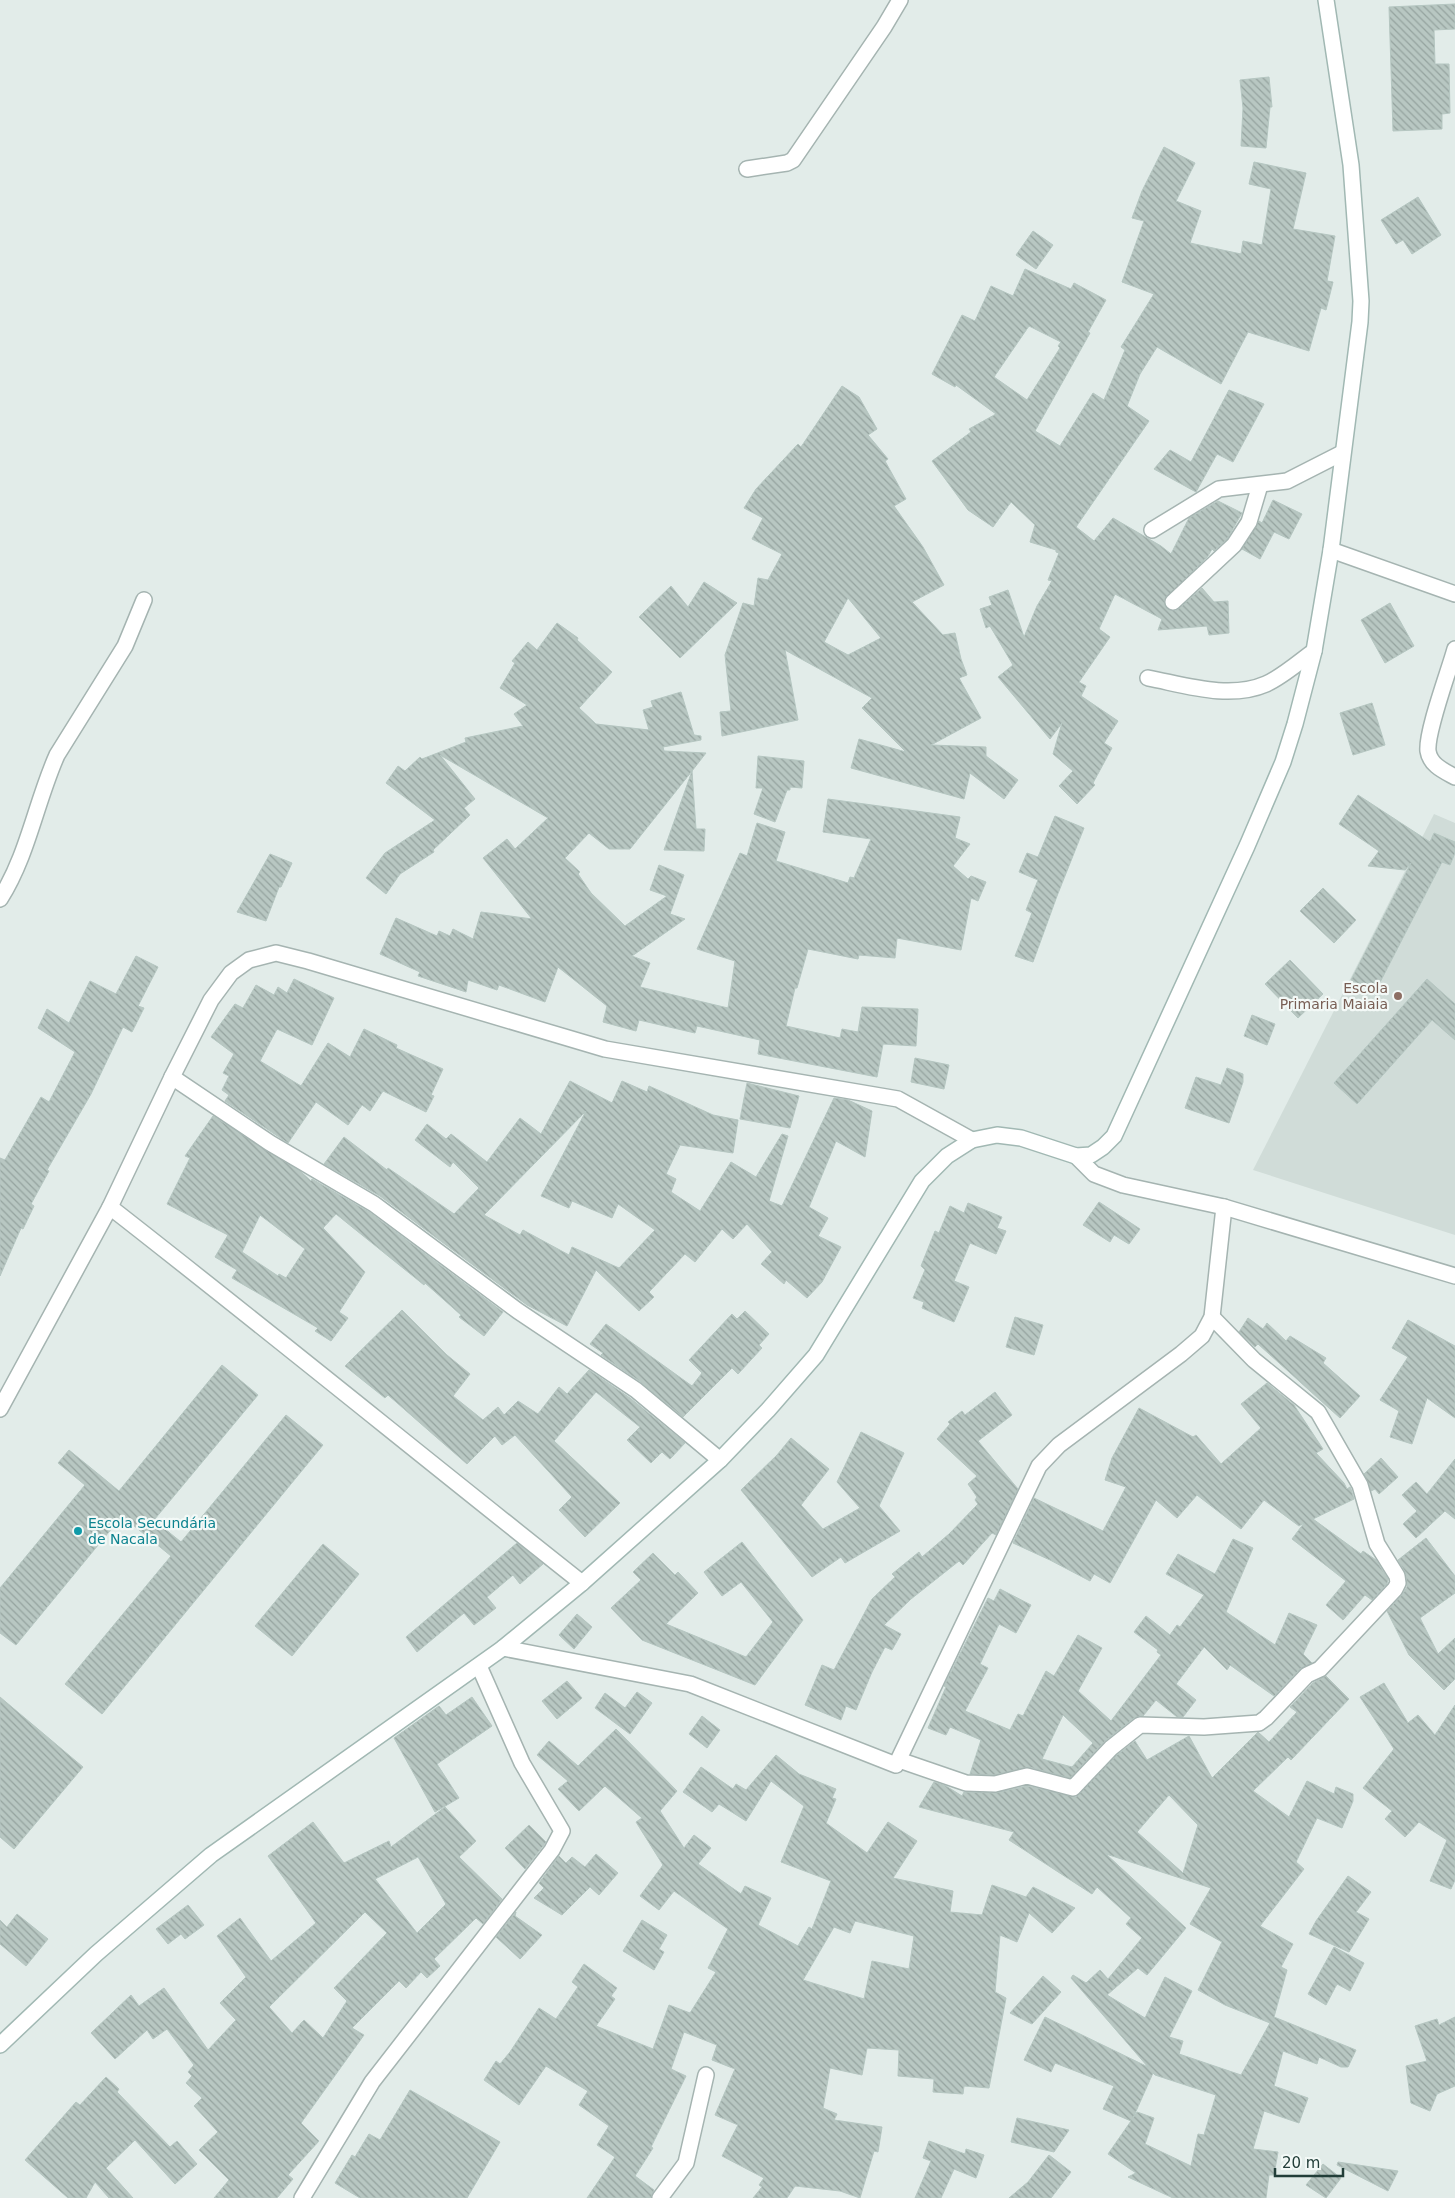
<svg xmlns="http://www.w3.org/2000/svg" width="1455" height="2198" viewBox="0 0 1455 2198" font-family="'DejaVu Sans',sans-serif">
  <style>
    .built { fill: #d0dcd8 }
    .building { fill: url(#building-back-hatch); stroke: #b5c6c1; fill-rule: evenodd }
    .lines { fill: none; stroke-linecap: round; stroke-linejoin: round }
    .street-casing { stroke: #a5b4b1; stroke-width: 18 }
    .secondary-casing { stroke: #a1b8b3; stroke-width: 18 }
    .street { stroke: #fff; stroke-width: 15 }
    .secondary { stroke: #fff; stroke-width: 15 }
    .education-dot { fill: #8d6e63; stroke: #f3f9f7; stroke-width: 2 }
    .culture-dot { fill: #0f9aa8; stroke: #f3f9f7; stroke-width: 2 }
    .labels { text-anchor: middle; stroke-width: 4.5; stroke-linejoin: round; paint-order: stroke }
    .education-label { font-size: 14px; fill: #785e54; stroke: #f3f9f7; text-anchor: end }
    .culture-label { font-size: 14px; fill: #0d838f; stroke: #f3f9f7; text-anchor: start }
  </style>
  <defs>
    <pattern id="building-back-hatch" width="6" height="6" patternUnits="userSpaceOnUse" patternTransform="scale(1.25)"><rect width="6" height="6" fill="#b8c7c2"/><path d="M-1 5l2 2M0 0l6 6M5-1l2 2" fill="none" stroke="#95a39f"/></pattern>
  </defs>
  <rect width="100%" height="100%" fill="#e2ece9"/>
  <!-- built -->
  <polygon class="built" points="1434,814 1455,823 1455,1235 1253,1170"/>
  <!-- building -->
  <g class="building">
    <polygon points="1455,4 1455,29 1434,30 1435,64 1449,64 1450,113 1442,114 1442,129 1393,131 1389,7"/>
    <polygon points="1269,77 1272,107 1270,107 1266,148 1241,146 1243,108 1240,80"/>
    <path d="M1164,147L1195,163L1176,201L1201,211L1190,243L1241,254L1243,241L1262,245L1271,189L1249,184L1254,162L1306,173L1293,229L1335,236L1327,281L1333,282L1326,310L1321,308L1309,351L1248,332L1221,384L1157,347L1140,374L1127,406L1149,421L1076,527L1094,541L1113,518L1161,546L1171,554L1189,518L1218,501L1242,513L1227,539L1214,551L1212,549L1208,556L1164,600L1167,609L1176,611L1202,588L1214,602L1228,601L1229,633L1209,635L1207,626L1158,630L1162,619L1115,594L1099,629L1110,637L1079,682L1086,686L1081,696L1118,721L1104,743L1112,748L1093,783L1095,785L1077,804L1059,786L1073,771L1053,754L1062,723L1050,739L998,677L1013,665L990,626L986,628L980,609L992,605L989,597L1008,590L1024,637L1037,606L1052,581L1048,580L1059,553L1056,552V550L1030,542L1035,525L1011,502L993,527L968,510L932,461L971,432L969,429L996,414L956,385L955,387L932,374L962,315L975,321L991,286L1013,296L1025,269L1071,289L1074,283L1106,300L1088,332L1090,333L1035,431L1060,446L1093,393L1104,400L1125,350L1121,347L1154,294L1122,282L1144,221L1132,218L1142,191ZM1029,326L1061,342L1058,346L1060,348L1027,400L994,377Z"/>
    <polygon points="1418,197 1441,235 1412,254 1403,240 1396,244 1381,220"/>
    <polygon points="1033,231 1053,245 1036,269 1016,255"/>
    <path d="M842,386L859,397L877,429L868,435L888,459L885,461L906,499L894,506L923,547L944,585L912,602L943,635L955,633L961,659L967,675L959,678L981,718L931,745L986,747V756L1018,780L1004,799L970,773L964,799L851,768L859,739L906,752L862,708L872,698L785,650L798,720L722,736L720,712L731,711L725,655L743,603L754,606L758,578L768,580L782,554L752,539L763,518L744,508L756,489L798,444L801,447ZM848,598L881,638L848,655L824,642Z"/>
    <polygon points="1229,390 1264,404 1233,462 1217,454 1196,492 1154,469 1170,450 1191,462"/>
    <polygon points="1273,500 1302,514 1289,539 1274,532 1260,559 1242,549 1259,521 1262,523"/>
    <polygon points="704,582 737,603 680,658 639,617 671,586 688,607"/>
    <polygon points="1390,603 1414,646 1385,663 1361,620"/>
    <polygon points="557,623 578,638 577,640 612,672 579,708 596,724 649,730 643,710 653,707 651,701 681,692 694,735 701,736 701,740 663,747 664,751 706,753 692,771 696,829 705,829 704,851 664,850 692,771 630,849 609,849 589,833 565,858 580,872 578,874 591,893 625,926 667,896 650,890 659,865 684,875 670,914 685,919 632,956 650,963 640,987 728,1008 735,961 697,949 740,853 747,856 757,823 785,832 776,861 848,883 850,877 854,878 871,839 823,832 828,799 960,817 955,838 970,844 953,866 968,879 971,876 986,882 978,901 971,898 961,950 897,938 895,958 859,955 858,959 808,949 797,988 795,988 786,1026 840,1038 842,1029 858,1032 862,1007 918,1009 916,1046 883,1044 877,1077 758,1054 760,1040 697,1026 695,1033 639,1020 636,1031 603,1022 607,1006 558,967 545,1002 499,985 497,990 468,980 466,992 418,976 420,972 380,954 396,918 437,936 439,931 450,936 453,929 473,939 481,912 532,919 483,858 507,839 515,849 548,818 440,755 475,799 464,808 470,815 433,850 434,852 400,874 386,894 366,878 385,853 435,820 386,783 398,766 405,771 420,757 422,759 466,742 465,738 523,726 514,714 527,705 500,688 515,663 512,661 528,642 537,650"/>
    <polygon points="1372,703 1385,745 1353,755 1340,713"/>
    <polygon points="758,756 804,761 802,788 790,787 790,790 787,790 775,822 754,814 763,788 756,788"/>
    <polygon points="1358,795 1430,842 1434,833 1455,842 1455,853 1450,865 1442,862 1375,992 1351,980 1411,863 1405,870 1368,866 1379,851 1339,824"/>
    <polygon points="1055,816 1084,828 1057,896 1033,962 1015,956 1032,913 1026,910 1038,880 1019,872 1027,853 1038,857"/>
    <polygon points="270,854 292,863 281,887 279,887 266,921 237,912"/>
    <polygon points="1323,888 1356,920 1334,943 1300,911"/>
    <polygon points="136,956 158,967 138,1006 144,1008 132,1032 123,1027 91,1094 47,1170 49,1171 31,1204 34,1206 23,1229 21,1228 0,1276 0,1158 5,1160 41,1097 49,1102 75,1052 38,1028 47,1009 69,1023 90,981 116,994"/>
    <polygon points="1290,960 1323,994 1298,1018 1265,984"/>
    <polygon points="294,979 334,998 312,1045 277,1029 260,1061 301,1086 328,1043 350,1057 364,1029 397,1045 396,1048 443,1069 431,1095 434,1096 426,1112 383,1091 370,1111 362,1105 348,1125 316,1102 288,1143 225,1101 229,1095 222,1090 229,1076 223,1073 234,1054 211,1037 235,1004 243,1008 256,985 274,995 278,987 287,993"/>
    <polygon points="1427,979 1455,1004 1455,1040 1432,1020 1357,1104 1334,1083"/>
    <polygon points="1252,1015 1275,1024 1267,1045 1244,1036"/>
    <polygon points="915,1058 949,1065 944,1089 911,1082"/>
    <polygon points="1227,1068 1243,1074 1243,1082 1229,1123 1185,1108 1196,1077 1221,1085"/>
    <path d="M570,1081L612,1103L622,1081L647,1092L649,1086L713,1115L738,1120L733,1153L680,1145L666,1174L676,1179L671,1192L700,1211L731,1162L756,1177L782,1134L788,1136L769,1201L782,1206L834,1098L848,1100L872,1111L865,1157L836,1141L809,1207L828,1218L818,1236L841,1247L822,1282L807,1298L786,1280L784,1284L761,1264L772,1252L747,1224L733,1239L722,1229L695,1262L685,1254L649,1292L654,1297L639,1311L596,1270L567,1326L527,1305L380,1196L324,1164L344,1137L387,1170L388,1168L454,1214L479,1188L453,1162L450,1167L415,1140L427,1124L446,1139L451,1134L487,1162L520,1118L541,1134ZM586,1111L541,1196L569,1208L572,1201L612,1218L618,1204L655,1230L619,1268L572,1247L569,1255L523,1230L520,1235L484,1215Z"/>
    <polygon points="747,1083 799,1096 790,1128 740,1119"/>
    <path d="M213,1116L300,1171L311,1181L312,1179L369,1212L503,1312L484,1336L459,1317L461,1315L425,1283L424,1285L336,1214L323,1228L365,1272L339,1312L348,1318L331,1341L315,1331L318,1328L232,1278L237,1270L215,1257L228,1235L167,1204L190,1158L185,1156ZM260,1215L305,1249L286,1278L279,1274L278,1276L242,1252Z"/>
    <polygon points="1099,1202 1140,1229 1129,1244 1114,1235 1110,1242 1083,1225"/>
    <polygon points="968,1203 1002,1217 997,1228 1006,1231 996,1254 970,1243 954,1281 969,1287 954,1322 922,1308 924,1302 913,1298 925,1270 921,1266 935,1231 939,1233 950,1206 964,1213"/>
    <polygon points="402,1310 447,1355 470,1374 453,1396 483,1420 498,1407 504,1415 518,1401 538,1414 559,1387 567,1394 589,1370 630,1398 685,1443 670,1459 662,1452 651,1463 627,1440 640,1427 596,1392 554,1441 620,1503 585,1537 559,1510 572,1497 515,1435 502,1445 495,1436 467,1464 388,1395 385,1398 345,1366"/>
    <polygon points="745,1311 769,1334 759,1345 762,1348 738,1374 732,1368 683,1417 641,1382 601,1355 603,1353 590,1344 606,1324 692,1386 702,1373 689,1360 732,1314 737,1319"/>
    <polygon points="1015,1317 1043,1325 1034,1355 1006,1347"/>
    <polygon points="1248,1318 1263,1329 1267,1323 1286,1341 1290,1336 1326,1358 1323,1363 1360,1396 1340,1418 1258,1344 1255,1347 1239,1332"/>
    <polygon points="1408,1320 1455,1346 1455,1418 1427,1398 1412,1444 1390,1437 1399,1411 1380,1400 1408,1357 1392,1348"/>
    <polygon points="222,1365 258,1395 154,1520 181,1542 286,1415 323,1445 102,1714 65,1684 171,1556 122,1516 16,1645 0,1633 0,1588 85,1485 58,1463 69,1450 119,1491"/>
    <polygon points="1267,1383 1294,1405 1323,1449 1316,1453 1344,1483 1347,1489 1350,1487 1351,1489 1354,1499 1313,1519 1361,1554 1363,1551 1376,1560 1388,1579 1387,1584 1372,1600 1365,1595 1343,1620 1326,1605 1346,1581 1292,1539 1304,1523 1299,1526 1264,1500 1241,1529 1197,1495 1177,1518 1156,1500 1110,1583 1094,1574 1090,1581 1050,1560 1013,1543 1034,1498 1103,1531 1126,1487 1105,1480 1112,1458 1139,1408 1193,1437 1196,1435 1221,1464 1261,1428 1241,1404"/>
    <polygon points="995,1392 1012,1415 978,1441 1018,1489 996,1535 992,1533 963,1565 959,1561 911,1599 884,1625 901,1634 892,1650 885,1647 872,1672 856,1710 846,1706 841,1720 805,1705 822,1665 834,1670 872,1599 895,1577 892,1574 919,1552 922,1557 949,1534 978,1504 975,1500 977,1497 968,1484 977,1476 937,1439 950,1424 948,1422 962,1411 965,1415"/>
    <polygon points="861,1432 904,1453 879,1506 900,1531 845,1563 841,1557 812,1577 741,1490 777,1455 791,1438 829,1469 801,1505 823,1529 860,1508 837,1482"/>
    <polygon points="1381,1458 1398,1477 1379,1494 1375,1489 1371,1491 1364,1474"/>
    <polygon points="1455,1459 1455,1519 1445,1511 1416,1538 1403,1524 1417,1511 1402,1495 1416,1482 1427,1494"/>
    <polygon points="1426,1538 1455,1576 1455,1593 1420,1618 1438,1654 1455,1638 1455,1679 1444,1690 1409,1655 1387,1611 1402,1595 1407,1587 1406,1574 1398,1560"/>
    <path d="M1233,1539L1253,1548L1226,1612L1275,1645L1289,1613L1317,1625L1303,1654L1312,1663L1300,1669L1274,1696L1230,1665L1227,1670L1204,1647L1176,1684L1196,1700L1183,1717H1177L1156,1700L1143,1716L1134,1718L1105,1741L1070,1778L1029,1767L994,1775L970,1774L981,1740L950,1727L946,1735L928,1728L946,1687L944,1686L988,1598L994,1601L1000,1589L1031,1605L1016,1633L999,1624L980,1664L988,1668L965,1711L1010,1730L1018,1714L1023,1716L1046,1671L1054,1676L1078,1635L1102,1648L1078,1691L1111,1721L1161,1655L1157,1652L1158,1650L1134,1632L1146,1616L1170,1635L1177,1625L1180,1627L1204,1595L1166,1574L1178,1554L1215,1574ZM1063,1715L1093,1743L1072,1767L1042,1759Z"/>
    <polygon points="742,1542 803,1620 755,1685 642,1640 611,1608 641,1580 633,1572 653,1553 675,1575 678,1572 698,1593 666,1624 746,1657 773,1622 741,1582 722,1596 704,1572"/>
    <polygon points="517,1543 543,1564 520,1584 513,1575 487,1597 496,1608 474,1625 464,1613 417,1652 406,1637"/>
    <polygon points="323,1544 359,1574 292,1656 255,1626"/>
    <polygon points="577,1614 592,1627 574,1649 559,1635"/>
    <path d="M1326,1676L1349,1699L1291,1760L1288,1757L1253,1791L1289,1817L1307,1781L1334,1794L1336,1787L1353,1794V1801L1342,1828L1317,1818L1296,1862L1304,1869L1260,1926L1293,1944L1281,1967L1287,1970L1274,2017L1356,2050L1348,2067H1341L1319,2057L1317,2064L1283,2051L1274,2086L1308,2098L1299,2123L1264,2111L1253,2149L1278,2152L1274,2175H1269L1266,2198H1173L1128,2177L1136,2173L1108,2154L1131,2121L1103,2109L1114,2086L1055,2063L1051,2072L1024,2060L1045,2017L1148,2067L1071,1978L1073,1975L1086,1983L1100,1970L1108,1979L1142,1938L1126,1924L1131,1918L1097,1887L1092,1894L1009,1840L1014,1832L919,1807L934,1782L946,1786L962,1796L964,1792L995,1793L1027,1786L1076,1797L1117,1755L1135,1741L1147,1760L1189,1736L1212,1778L1258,1732L1269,1742L1297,1712L1290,1707L1313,1683ZM1169,1795L1198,1825L1183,1873L1137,1832ZM1106,1854L1211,1888L1190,1924L1222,1942L1198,1990L1225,2005L1270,2023L1241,2075L1179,2054L1183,2041L1169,2037L1192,1991L1165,1977L1145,2018L1107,1995L1138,1968L1147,1975L1186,1928ZM1153,2073L1155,2075L1216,2095L1204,2135L1198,2134L1191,2166L1145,2144L1154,2118L1137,2112L1133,2118Z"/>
    <polygon points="567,1681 582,1698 557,1719 542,1701"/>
    <polygon points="1384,1683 1408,1723 1418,1715 1435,1735 1455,1705 1455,1880 1451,1889 1430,1881 1447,1840 1419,1822 1405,1837 1385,1819 1392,1811 1363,1788 1394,1749 1360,1697"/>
    <polygon points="637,1692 652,1703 630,1734 595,1708 605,1693 625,1708"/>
    <polygon points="0,1697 83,1767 14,1849 0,1837"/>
    <polygon points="472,1697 492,1726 437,1764 459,1798 435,1812 394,1738 439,1706 446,1715"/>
    <polygon points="702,1716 720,1730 707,1748 689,1734"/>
    <path d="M616,1729L677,1791L660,1811L684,1848L694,1835L711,1848L698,1864L741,1894L745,1886L771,1898L758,1925L798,1946L809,1927L812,1929L831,1881L781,1862L804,1806L771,1781L746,1821L719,1804L712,1812L683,1792L701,1767L733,1789L736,1784L746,1790L776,1755L799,1774L836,1789L832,1798L836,1799L826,1823L867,1853L888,1822L917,1841L893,1878L953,1891L950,1912L982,1915L992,1885L1026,1897L1033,1887L1075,1908L1052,1933L1029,1913L1017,1942L1000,1935L995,1992L1006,1998L989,2088L964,2086L963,2094L933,2092L934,2079L898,2076L899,2050L867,2048L862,2075L830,2068L823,2108L837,2114L834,2120L882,2127L878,2152L874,2151L860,2198L840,2191L795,2186L787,2198H753L762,2187L759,2185L764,2178L722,2156L738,2125L715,2115L735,2069L712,2060L717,2045L684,2032L671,2069L686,2076L651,2147L653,2148L635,2176L654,2190L651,2198H587L615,2157L597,2145L609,2126L579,2105L588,2091L546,2066L519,2105L484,2080L496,2061L500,2064L510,2052L539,2008L556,2019L578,1987L572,1982L584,1964L617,1988L611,1996L615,1999L596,2026L653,2049L669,2005L690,2013L716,1972L708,1968L728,1929L674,1891L659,1910L640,1896L663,1865L636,1822L642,1818L605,1786L579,1811L558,1789L568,1781L537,1755L549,1741L578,1766ZM855,1921L914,1936L909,1969L872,1961L864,1999L803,1980L834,1927L850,1933Z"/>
    <path d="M445,1807L476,1841L459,1857L502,1899L483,1924L476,1918L434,1959L440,1966L427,1978L421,1972L406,1988L399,1981L352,2028L364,2035L301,2123L319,2141L288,2175L293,2179L277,2198H214L229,2180L199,2150L218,2132L194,2106L202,2098L186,2083L192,2076L188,2072L194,2065L167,2029L153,2039L147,2030L115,2059L91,2033L131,1995L139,2006L164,1988L208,2050L236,2020L220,2003L246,1977L217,1936L240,1918L271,1961L316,1923L268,1856L313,1822L344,1863L389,1841L391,1847ZM418,1857L446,1904L417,1933L375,1879ZM365,1912L387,1933L334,1988L347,2001L323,2038L304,2020L292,2033L269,2007Z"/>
    <polygon points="529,1825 546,1842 525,1869 505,1848"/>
    <polygon points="596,1854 618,1873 599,1895 590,1887 562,1915 534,1898 544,1888 539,1883 559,1856 566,1863 572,1857 585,1867"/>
    <polygon points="1348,1876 1371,1892 1356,1912 1369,1919 1349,1952 1309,1934 1316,1921"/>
    <polygon points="188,1905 204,1925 185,1939 181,1934 168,1944 156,1929"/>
    <polygon points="516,1912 515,1916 542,1935 520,1959 496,1937"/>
    <polygon points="17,1914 48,1939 26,1966 0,1944 0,1920 7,1927"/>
    <polygon points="642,1920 667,1935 659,1949 664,1952 654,1970 623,1951"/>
    <polygon points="1334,1947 1364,1963 1350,1991 1337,1984 1326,2005 1308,1994"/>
    <polygon points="1043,1976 1061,1992 1032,2024 1010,2013"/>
    <polygon points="1455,2017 1455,2086 1437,2094 1430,2111 1411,2103 1406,2066 1427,2061 1415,2026 1437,2019 1439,2025"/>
    <polygon points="106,2077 119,2089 117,2092 170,2147 177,2141 197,2164 175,2184 135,2140 106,2168 133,2198 109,2198 95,2182 86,2198 68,2198 25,2160 76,2102 80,2105"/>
    <polygon points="410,2090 500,2142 467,2198 360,2198 335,2183 352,2155 355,2157 369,2134 380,2140"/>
    <polygon points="1017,2118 1069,2130 1054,2152 1011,2142"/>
    <polygon points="929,2141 965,2154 966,2149 984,2155 976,2178 954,2169 941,2198 915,2198 931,2161 923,2158"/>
    <polygon points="1049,2155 1071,2172 1051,2198 1009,2198 1028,2182"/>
    <polygon points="1338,2162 1398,2171 1388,2191 1337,2165"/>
    <polygon points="1323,2164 1341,2178 1326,2198 1306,2185"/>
  </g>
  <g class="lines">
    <defs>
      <g id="street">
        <polyline points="747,169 787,163 793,160 884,27 900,0"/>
        <polyline points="1152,530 1219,489 1287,481 1342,453"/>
        <polyline points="1331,550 1455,594"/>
        <polyline points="1173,602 1234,545 1249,522 1260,485"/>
        <path d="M1455,649C1449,671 1426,732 1428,751C1430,765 1444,771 1455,777"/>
        <path d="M1148,678C1185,685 1229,700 1266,684C1282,677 1299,662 1314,651"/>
        <path d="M0,899C28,855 36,802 57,755L125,646L144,600"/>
        <polyline points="172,1077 270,1143 374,1204 518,1311 636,1390 720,1460"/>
        <polyline points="1076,1156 1094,1174 1123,1185 1224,1207 1455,1276"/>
        <path d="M110,1207C269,1331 424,1458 582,1583"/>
        <polyline points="0,1409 110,1207 172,1077 211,1000 231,973 249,960 276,953 308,961 605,1049 898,1099 972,1140"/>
        <polyline points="503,1648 690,1684 896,1765 1039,1466 1059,1445 1181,1354 1202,1336 1212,1317 1224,1207"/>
        <polyline points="899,1760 966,1783 995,1784 1027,1776 1073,1788 1111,1748 1140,1725 1204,1727 1259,1723 1266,1718 1307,1675 1320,1669 1395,1589 1398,1583 1397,1576 1377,1544 1360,1485 1318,1412 1254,1360 1212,1317"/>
        <polyline points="302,2198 372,2082 552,1850 562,1831 522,1763 479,1666"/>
        <polyline points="660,2198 686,2163 706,2075"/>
      </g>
      <polyline id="secondary" points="0,2045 96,1954 211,1855 503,1648 582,1583 720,1460 768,1410 816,1355 922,1181 947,1156 972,1140 997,1135 1021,1138 1076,1156 1091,1155 1103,1147 1114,1136 1247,846 1283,762 1295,724 1314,651 1331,550 1360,322 1361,301 1351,165 1326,0"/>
    </defs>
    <!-- street casing -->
    <use href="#street" class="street-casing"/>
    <!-- secondary casing -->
    <use href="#secondary" class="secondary-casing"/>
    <!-- street -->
    <use href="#street" class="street"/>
    <!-- secondary -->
    <use href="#secondary" class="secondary"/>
  </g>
  <!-- markers -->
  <circle class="education-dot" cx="1398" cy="996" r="5"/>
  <circle class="culture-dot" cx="78" cy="1531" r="5"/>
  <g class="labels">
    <!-- education labels -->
    <g class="education-label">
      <text x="1388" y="993">Escola<tspan x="1388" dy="16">Primaria Maiaia</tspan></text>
    </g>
    <!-- culture labels -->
    <g class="culture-label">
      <text x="88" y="1528">Escola Secundária<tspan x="88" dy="16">de Nacala</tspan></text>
    </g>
  </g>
  <!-- scale -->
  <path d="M1275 2168v8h68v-8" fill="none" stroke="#223e39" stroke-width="2.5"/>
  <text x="1282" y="2168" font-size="15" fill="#223e39" stroke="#f3f9f7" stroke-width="4" paint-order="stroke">20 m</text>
</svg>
